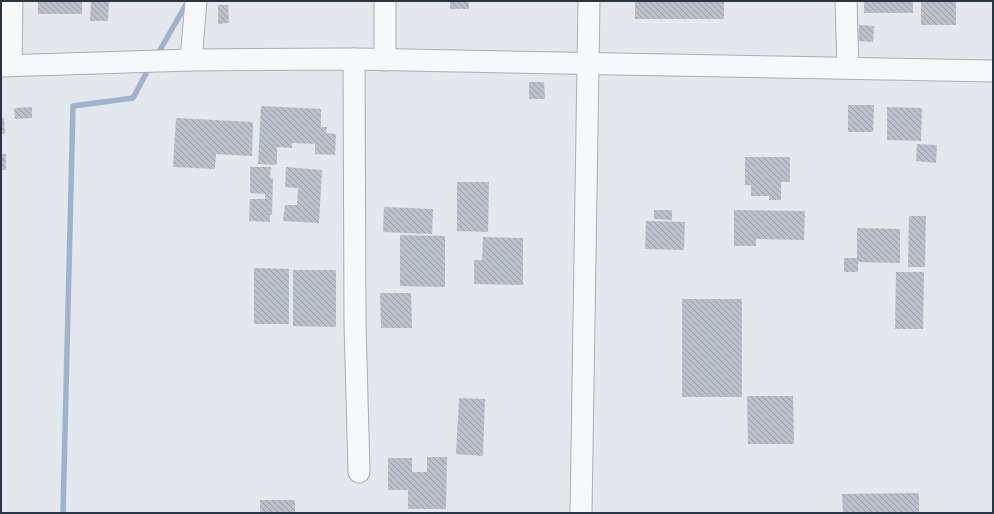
<svg xmlns="http://www.w3.org/2000/svg" width="994" height="514" viewBox="0 0 994 514" font-family="'Golos Text',sans-serif">
  <style>
    .lines { fill: none; stroke-linecap: round; stroke-linejoin: round }
    .stream { stroke: #9fb4cc; stroke-width: 5.5 }
    .building { fill: url(#building-back-hatch) }
    .minor-casing { stroke: #a9aeb7; stroke-width: 23 }
    .minor { stroke: #f7f8fa; stroke-width: 21 }
  </style>
  <defs>
    <pattern id="building-back-hatch" width="6" height="6" patternUnits="userSpaceOnUse"><rect width="6" height="6" fill="#bbc0ca"/><path d="M-1 5l2 2M0 0l6 6M5-1l2 2" fill="none" stroke="#989da6"/></pattern>
  </defs>
  <rect width="100%" height="100%" fill="#e4e7ec"/>
  <g class="lines">
    <!-- stream -->
    <g class="stream">
      <polyline points="156,57 188,1"/>
      <polyline points="63,513 73,106 133,98 150,66"/>
    </g>
  </g>
  <!-- building -->
  <g class="building">
    <rect x="38" y="1" width="44" height="13"/>
    <polygon points="91,1 109,1 108,21 90,21"/>
    <rect x="450" y="1" width="19" height="8"/>
    <rect x="635" y="1" width="89" height="18"/>
    <rect x="864" y="1" width="49" height="12"/>
    <rect x="921" y="1" width="35" height="24"/>
    <polygon points="218,5 228,5 229,23 218,24"/>
    <polygon points="859,25 874,26 873,42 858,41"/>
    <polygon points="529,82 544,82 545,99 529,99"/>
    <polygon points="848,105 874,105 873,132 848,132"/>
    <polygon points="261,106 321,109 321,127 327,127 326,133 336,134 335,155 315,154 315,144 292,143 292,148 277,147 277,165 258,164"/>
    <polygon points="32,107 32,118 15,119 14,108"/>
    <polygon points="887,107 922,108 921,141 887,140"/>
    <polygon points="1,118 4,118 5,134 1,134"/>
    <polygon points="176,118 253,122 252,156 216,154 215,169 173,167"/>
    <polygon points="917,144 937,145 936,163 916,161"/>
    <rect x="1" y="154" width="5" height="16"/>
    <polygon points="745,157 790,157 790,182 781,182 781,200 769,200 769,196 751,196 751,185 745,185"/>
    <polygon points="250,167 271,167 270,178 273,178 272,215 270,215 270,222 249,221 250,199 265,199 265,194 250,193"/>
    <polygon points="286,167 322,170 319,223 283,221 285,205 297,205 298,188 285,187"/>
    <polygon points="457,182 489,182 488,232 457,231"/>
    <polygon points="384,207 433,209 432,234 383,232"/>
    <polygon points="654,210 672,210 672,220 654,219"/>
    <polygon points="734,210 805,211 804,240 756,239 756,246 734,246"/>
    <polygon points="909,216 926,216 925,267 908,267"/>
    <polygon points="646,221 685,222 684,250 645,249"/>
    <polygon points="857,228 900,229 900,263 858,262 858,272 844,272 844,258 857,258"/>
    <polygon points="400,235 445,236 445,287 400,286"/>
    <polygon points="483,237 523,238 523,285 474,284 474,260 482,260"/>
    <polygon points="254,268 289,269 289,324 254,324"/>
    <polygon points="293,270 336,270 336,327 293,326"/>
    <polygon points="896,272 924,272 923,329 895,329"/>
    <polygon points="380,293 411,293 412,328 381,328"/>
    <rect x="682" y="299" width="60" height="98"/>
    <polygon points="747,396 793,396 794,444 748,444"/>
    <polygon points="459,398 485,399 483,456 456,454"/>
    <polygon points="427,457 447,457 446,509 408,509 408,490 388,490 388,458 412,458 412,472 427,472"/>
    <polygon points="919,493 919,513 843,513 842,494"/>
    <rect x="260" y="500" width="35" height="13"/>
  </g>
  <g class="lines">
    <defs>
      <g id="minor">
        <polyline points="846,1 848,68"/>
        <polyline points="354,59 355,323 359,472"/>
        <polyline points="191,60 196,1"/>
        <polyline points="385,60 385,1"/>
        <polyline points="11,65 12,1"/>
        <polyline points="1,66 191,60 354,59 993,71"/>
        <polyline points="581,513 589,1"/>
      </g>
    </defs>
    <!-- minor casing -->
    <use href="#minor" class="minor-casing"/>
    <!-- minor -->
    <use href="#minor" class="minor"/>
  </g>
  <!-- border -->
  <rect width="994" height="514" fill="none" stroke="#2b3445" stroke-width="4"/>
</svg>
